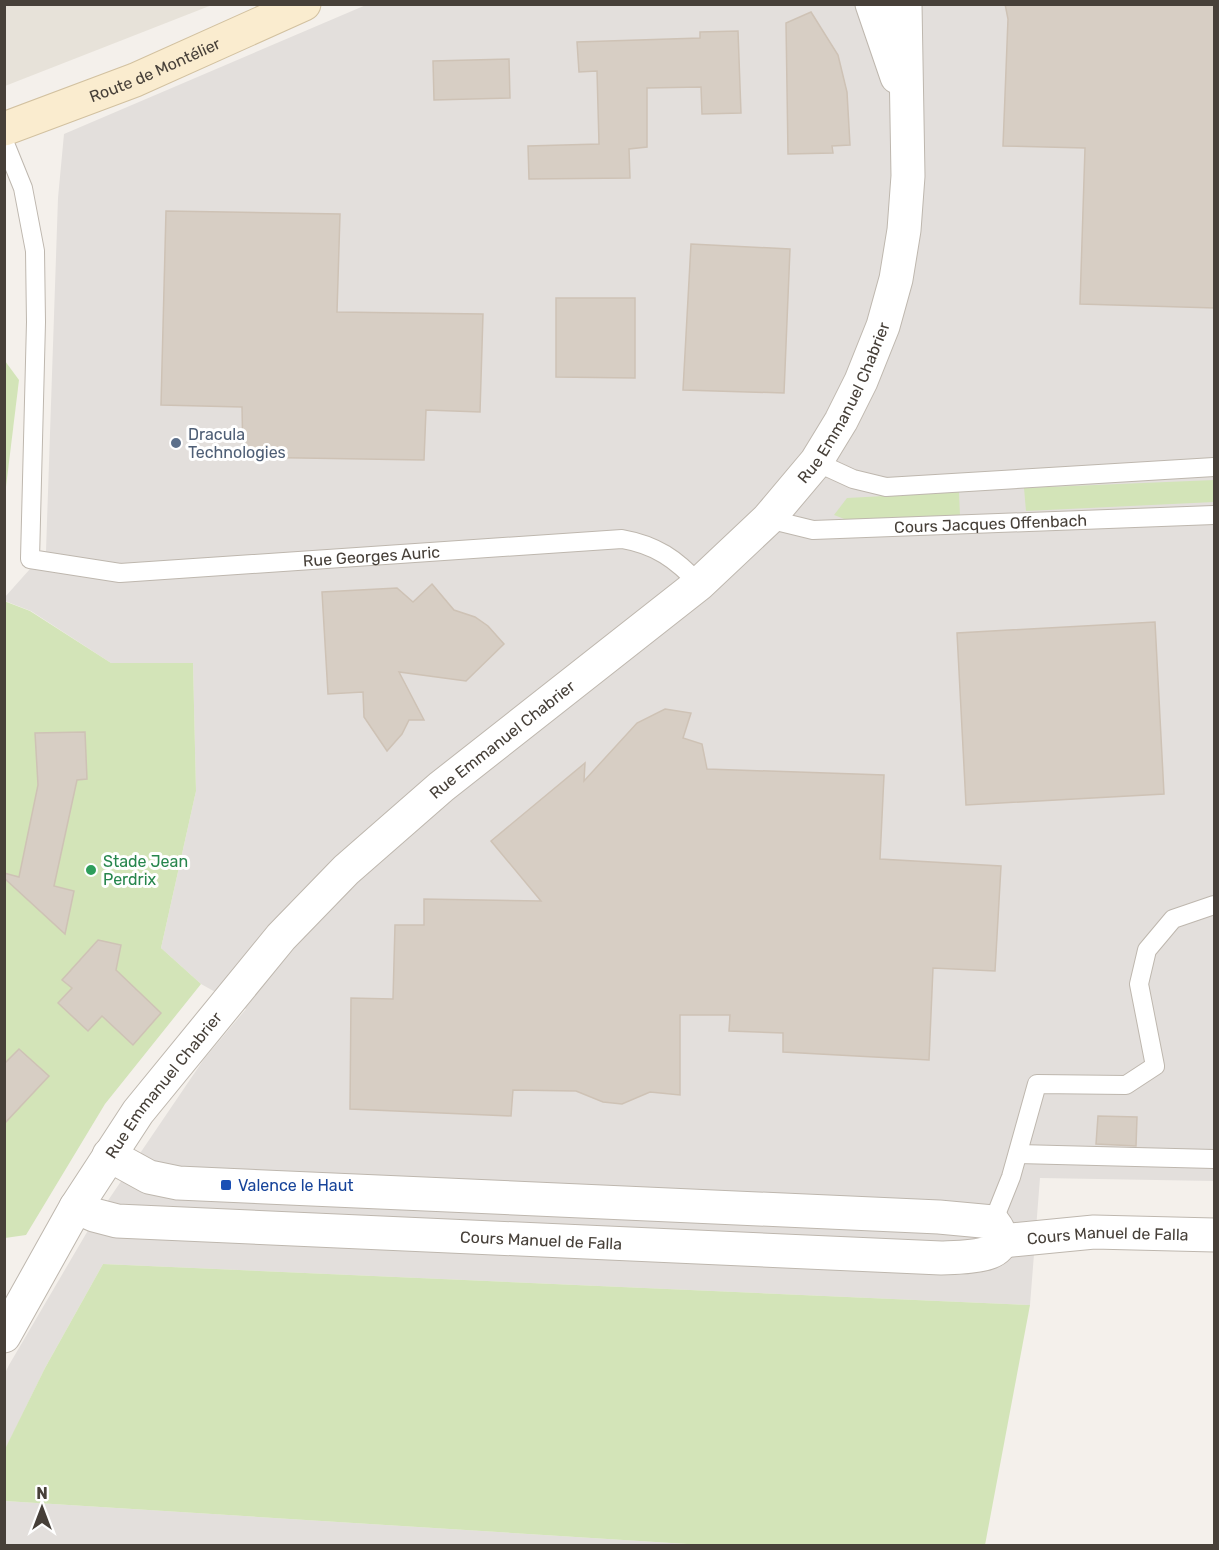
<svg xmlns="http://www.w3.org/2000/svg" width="1219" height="1550" viewBox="0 0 1219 1550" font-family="Rubik,sans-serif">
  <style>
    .residential { fill: #e7e2d9 }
    .industrial { fill: #e3dfdc }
    .green { fill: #d3e4b8 }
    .building { fill: #d7cec4; stroke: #cec2b5; stroke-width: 1.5 }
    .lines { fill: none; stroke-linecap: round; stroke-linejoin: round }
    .service-casing { stroke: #beb7ae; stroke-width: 20 }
    .minor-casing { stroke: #beb7ae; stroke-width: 35 }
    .tertiary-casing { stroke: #beb7ae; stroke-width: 35 }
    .secondary-casing { stroke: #d2c1a0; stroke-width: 35 }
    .service { stroke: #fff; stroke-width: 18 }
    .minor { stroke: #fff; stroke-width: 33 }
    .tertiary { stroke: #fff; stroke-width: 33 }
    .secondary { stroke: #faeccf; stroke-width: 33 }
    .service-dot { fill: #5c6f8a; stroke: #fff; stroke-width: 2 }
    .leisure-dot { fill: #2e9e5b; stroke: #fff; stroke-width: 2 }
    .transit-dot { fill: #1a4fb4; stroke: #fff; stroke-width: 2 }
    .labels { text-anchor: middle; stroke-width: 6; stroke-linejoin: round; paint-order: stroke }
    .street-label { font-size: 16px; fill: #474039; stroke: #fff }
    .service-label { font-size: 16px; fill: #4e5e75; stroke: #fff; text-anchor: start }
    .leisure-label { font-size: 16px; fill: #27864d; stroke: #fff; text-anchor: start }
    .transit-label { font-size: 16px; fill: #164399; stroke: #fff; text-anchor: start }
  </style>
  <rect width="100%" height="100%" fill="#f4f0eb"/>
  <!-- residential -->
  <polygon class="residential" points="4,5 5,4 212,5 5,86"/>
  <!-- industrial -->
  <g class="industrial">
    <polygon points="366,5 1214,5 1214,1181 1040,1178 1030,1305 103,1264 45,1368 5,1450 4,1375 9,1365 90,1227 204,1059 246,1009 201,984 161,948 196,791 193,663 111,663 31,611 5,601 5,597 46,551 58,198 64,134"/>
    <polygon points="5,1501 703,1545 5,1545"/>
  </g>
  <!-- green -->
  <g class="green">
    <polygon points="5,361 19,380 5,495"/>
    <polygon points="1214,480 1214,502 1026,511 1024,488"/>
    <polygon points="959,492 960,516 847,520 834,515 847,498"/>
    <polygon points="4,601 30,611 111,663 193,663 196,791 161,948 201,984 105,1104 26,1235 5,1238"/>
    <polygon points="103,1264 1030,1305 985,1545 703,1545 5,1501 5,1449 45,1368"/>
  </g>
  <!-- building -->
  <g class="building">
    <polygon points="1005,4 1215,4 1215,308 1080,304 1085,148 1003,146 1008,19"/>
    <polygon points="811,12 838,55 847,92 850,145 832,146 833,153 788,154 786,23"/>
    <polygon points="738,31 741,113 702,114 701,87 647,88 647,147 629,149 630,178 529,179 528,146 599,144 597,71 579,72 577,42 700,38 700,32"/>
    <polygon points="509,59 510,98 434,100 433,61"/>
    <polygon points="166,211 340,214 337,312 483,314 480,412 426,410 424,460 243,457 242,407 161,405"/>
    <polygon points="691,244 790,249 784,393 683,390"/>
    <polygon points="556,298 635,298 635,378 556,377"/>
    <polygon points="432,584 454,610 475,617 488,626 504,644 466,681 399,672 424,720 409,720 402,734 387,751 364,717 363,692 328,694 322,592 397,588 413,602"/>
    <polygon points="1155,622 1164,794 966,805 957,633"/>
    <polygon points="665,709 691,713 683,738 702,744 707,769 884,775 880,859 1001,866 995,971 933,968 929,1060 783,1052 783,1033 729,1031 730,1015 680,1015 680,1095 650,1092 622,1104 603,1102 576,1091 513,1090 511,1116 350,1109 351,998 393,999 395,925 424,925 424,899 541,901 491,841 585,763 584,781 637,723"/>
    <polygon points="85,732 87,779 77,780 54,886 74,891 65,934 4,878 4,873 19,877 38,785 35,733"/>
    <polygon points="98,940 121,945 116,970 161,1013 133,1045 102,1016 88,1031 58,1003 72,988 62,980"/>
    <polygon points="19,1049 49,1076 4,1124 4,1064"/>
    <polygon points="1098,1116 1137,1117 1136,1146 1096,1144"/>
  </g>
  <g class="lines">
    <defs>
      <g id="service">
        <path id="s1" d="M4,141L23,188L35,251L36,322L30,559L120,573L622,539C656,545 676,559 699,584"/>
        <polyline points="816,462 853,479 886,487 1214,467"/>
        <path id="s2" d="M768,519L813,530L1214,515"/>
        <polyline points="1018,1154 1214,1159"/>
        <polyline points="993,1222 1011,1177 1037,1084 1126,1085 1155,1066 1139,984 1147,950 1173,919 1214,905"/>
      </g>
      <g id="minor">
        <path id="s3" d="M76,1207L94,1215L117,1221L941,1258C963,1257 1022,1259 993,1222L939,1217L178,1183L149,1177L109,1155"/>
        <path id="s4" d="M1002,1241L1094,1232L1214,1235"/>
      </g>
      <g id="tertiary">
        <polyline points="872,4 897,77"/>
        <path id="s5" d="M4,1336L76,1207L138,1112L281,937L346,870L441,787L699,584L768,519L816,462L841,421L861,381L883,326L896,279L904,230L908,176L905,4"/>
      </g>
      <g id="secondary">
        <path id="s6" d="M4,129L135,80L304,4"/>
      </g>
    </defs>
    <!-- service casing -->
    <use href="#service" class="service-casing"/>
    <!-- minor casing -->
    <use href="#minor" class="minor-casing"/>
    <!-- tertiary casing -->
    <use href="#tertiary" class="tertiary-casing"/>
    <!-- secondary casing -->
    <use href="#secondary" class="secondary-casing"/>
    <!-- service -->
    <use href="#service" class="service"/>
    <!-- minor -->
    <use href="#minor" class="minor"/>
    <!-- tertiary -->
    <use href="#tertiary" class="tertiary"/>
    <!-- secondary -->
    <use href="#secondary" class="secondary"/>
  </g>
  <!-- markers -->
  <circle class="service-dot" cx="176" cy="443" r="6"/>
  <circle class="leisure-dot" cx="91" cy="870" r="6"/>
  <rect class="transit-dot" x="220" y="1179" width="12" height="12" rx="3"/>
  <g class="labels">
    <!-- street labels -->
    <g class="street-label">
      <text dy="6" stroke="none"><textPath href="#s6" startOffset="162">Route de Montélier</textPath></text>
      <text dy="6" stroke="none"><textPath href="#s5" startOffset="1270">Rue Emmanuel Chabrier</textPath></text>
      <text dy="6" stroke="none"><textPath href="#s2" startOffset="224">Cours Jacques Offenbach</textPath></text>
      <text dy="6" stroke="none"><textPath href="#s1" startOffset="766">Rue Georges Auric</textPath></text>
      <text dy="6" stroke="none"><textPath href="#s5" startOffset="784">Rue Emmanuel Chabrier</textPath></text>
      <text dy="6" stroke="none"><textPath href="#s5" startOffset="298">Rue Emmanuel Chabrier</textPath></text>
      <text dy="6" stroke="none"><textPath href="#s4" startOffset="106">Cours Manuel de Falla</textPath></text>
      <text dy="6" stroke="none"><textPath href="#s3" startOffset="468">Cours Manuel de Falla</textPath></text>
    </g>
    <!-- service labels -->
    <g class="service-label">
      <text x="188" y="440">Dracula<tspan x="188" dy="18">Technologies</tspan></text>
    </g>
    <!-- leisure labels -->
    <g class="leisure-label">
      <text x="103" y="867">Stade Jean<tspan x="103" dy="18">Perdrix</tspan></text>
    </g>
    <!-- transit labels -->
    <g class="transit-label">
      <text x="238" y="1191">Valence le Haut</text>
    </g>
  </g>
  <!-- border -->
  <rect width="1219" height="1550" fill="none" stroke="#474039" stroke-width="12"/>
  <!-- north arrow -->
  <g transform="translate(42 1508)" stroke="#ffffff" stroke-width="4.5" paint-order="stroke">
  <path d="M0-4.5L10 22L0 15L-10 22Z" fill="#474039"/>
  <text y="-9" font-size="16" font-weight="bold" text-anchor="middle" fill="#474039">N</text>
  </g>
</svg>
